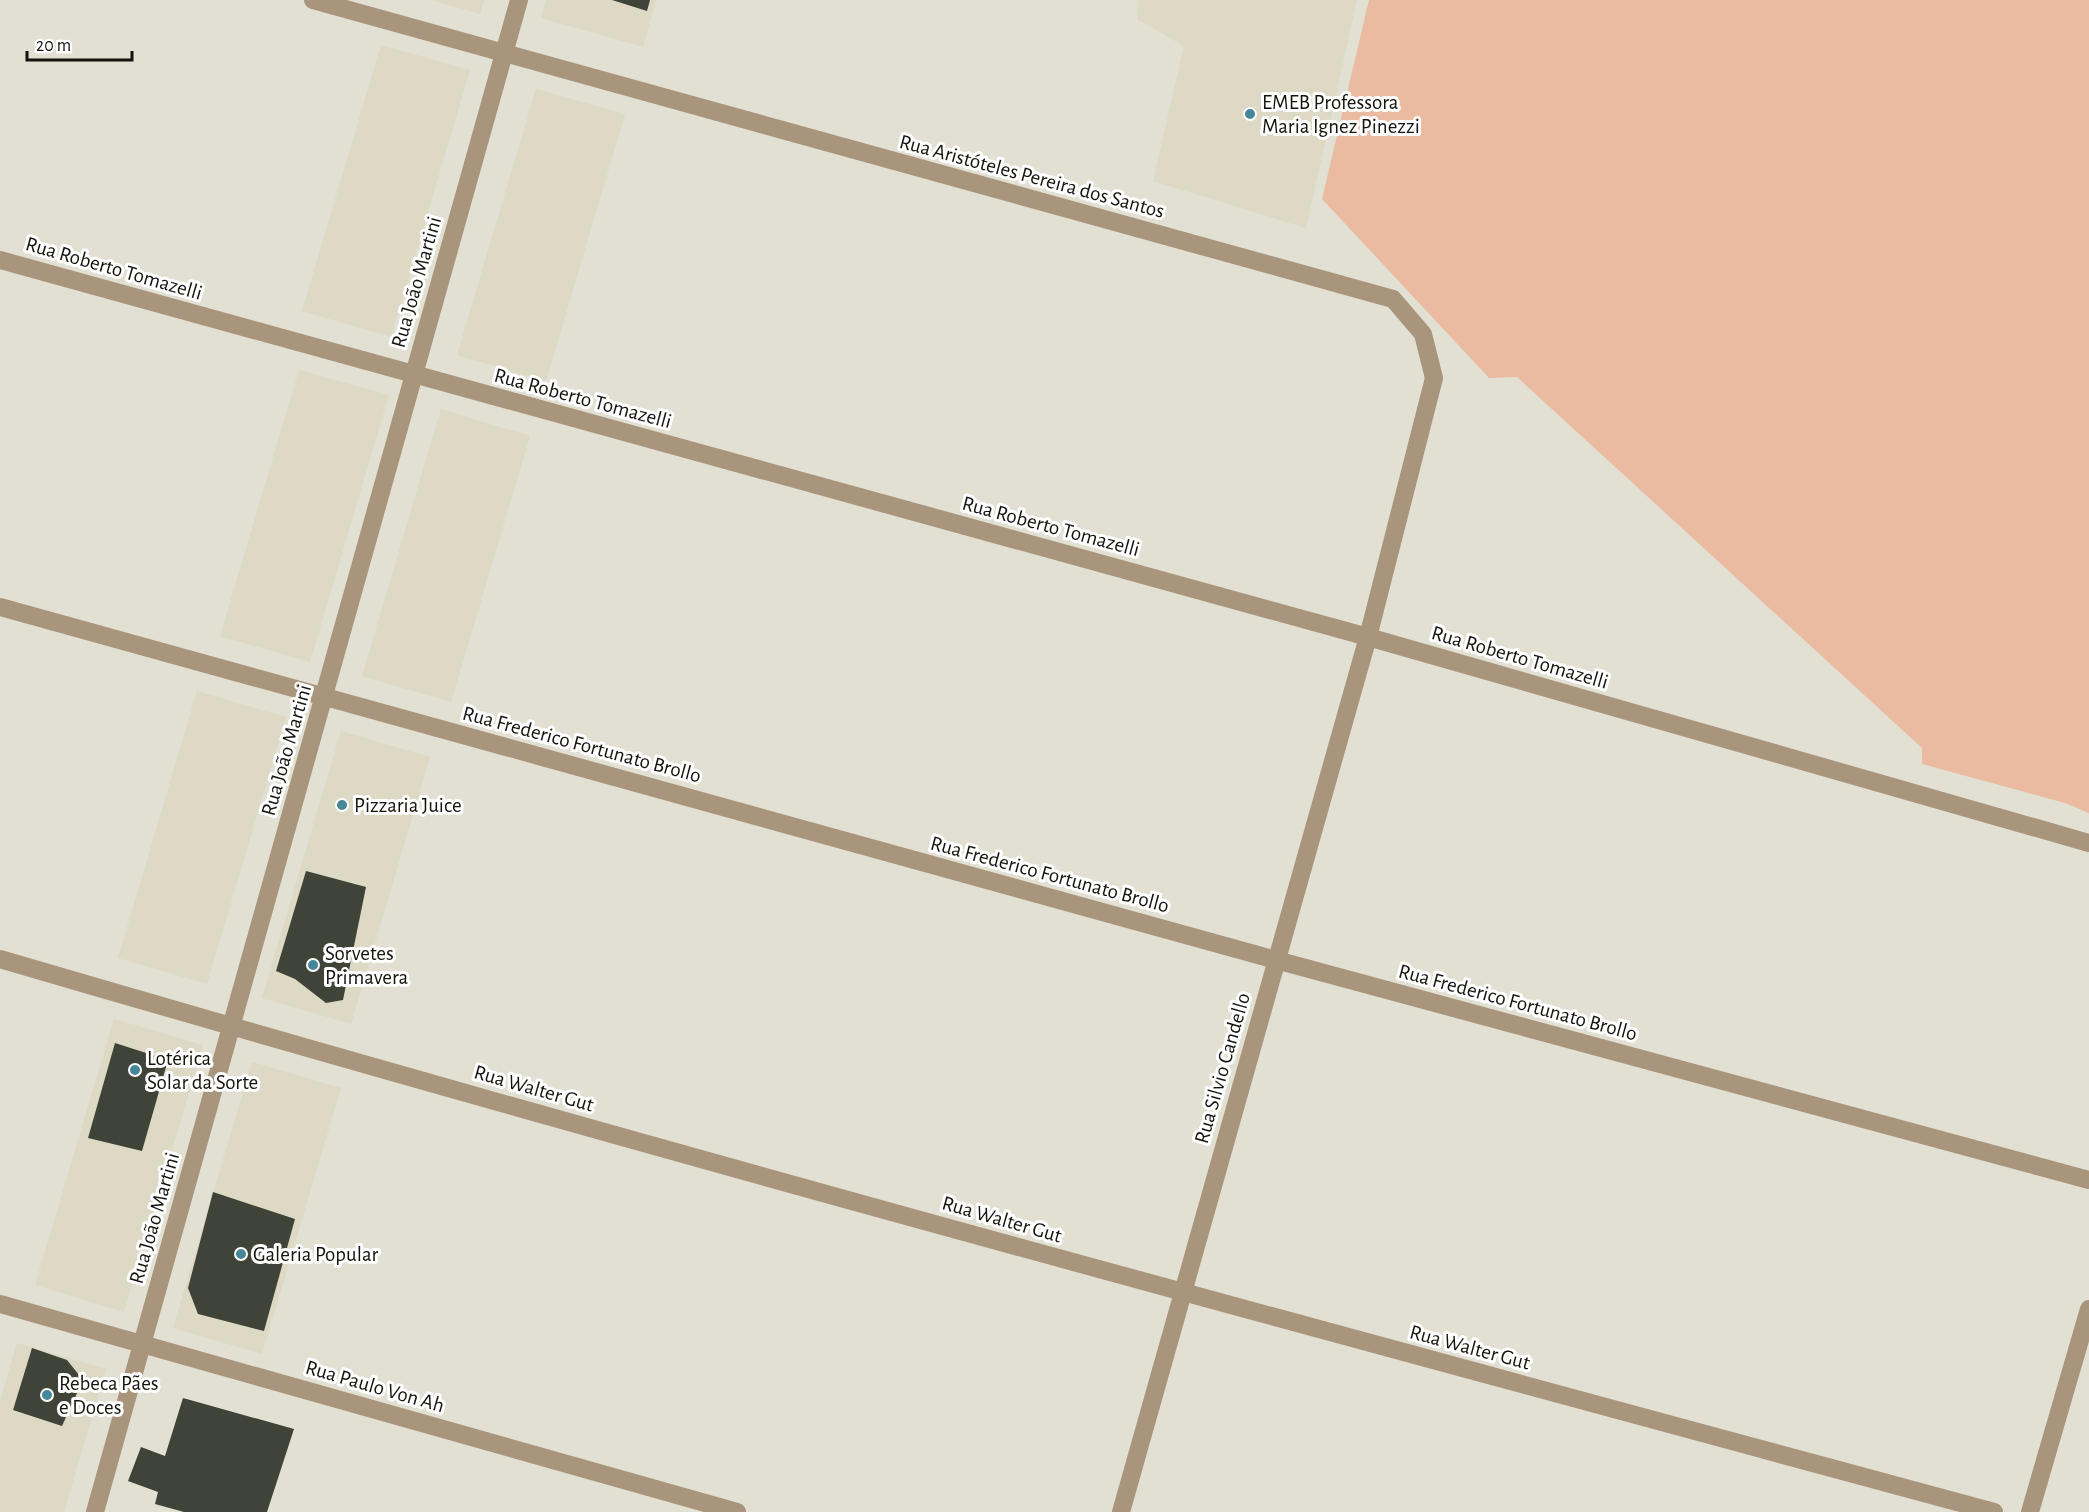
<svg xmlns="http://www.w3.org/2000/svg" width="2089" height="1512" viewBox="0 0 2089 1512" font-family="'Alegreya Sans',sans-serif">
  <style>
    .built { fill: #ddd9c4 }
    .green { fill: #eabba0 }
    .building { fill: #3f4338 }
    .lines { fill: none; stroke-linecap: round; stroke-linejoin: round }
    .minor { stroke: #a8957b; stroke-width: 18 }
    .poi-dot { fill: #458798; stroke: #fff; stroke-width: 2 }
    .labels { text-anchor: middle; stroke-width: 6; stroke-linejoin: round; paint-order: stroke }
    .poi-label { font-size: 21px; fill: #14130f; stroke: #fff; text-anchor: start }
    .street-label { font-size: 21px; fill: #14130f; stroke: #fff }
  </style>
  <rect width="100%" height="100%" fill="#e2dfd3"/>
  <!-- built -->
  <g class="built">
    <polygon points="431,0 484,0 480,14"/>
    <polygon points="546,0 656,0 643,47 541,18"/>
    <polygon points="1139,0 1357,0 1306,228 1153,181 1184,46 1137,19"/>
    <polygon points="381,45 470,70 391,337 302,311"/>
    <polygon points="536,89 625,114 546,381 457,355"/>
    <polygon points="299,370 389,395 310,662 220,636"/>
    <polygon points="441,409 530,436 451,702 362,676"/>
    <polygon points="197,691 286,717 207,984 118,958"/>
    <polygon points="341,731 430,757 351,1024 262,998"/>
    <polygon points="114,1019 203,1045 124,1312 35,1285"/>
    <polygon points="252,1062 341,1088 262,1354 173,1328"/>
    <polygon points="17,1343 106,1369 64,1512 0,1512 0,1401"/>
  </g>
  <!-- green -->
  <polygon class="green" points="1369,0 2089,0 2089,813 2065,803 1922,764 1922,748 1517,377 1489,378 1322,199"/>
  <!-- building -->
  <g class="building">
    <polygon points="612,0 650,0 647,11"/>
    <polygon points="306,871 366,887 343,1000 326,1003 295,979 276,971"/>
    <polygon points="115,1043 168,1060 142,1151 88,1138"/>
    <polygon points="213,1192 295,1219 264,1331 198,1314 188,1288"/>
    <polygon points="32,1348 67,1360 83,1380 62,1426 13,1410"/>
    <polygon points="183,1398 294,1429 267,1512 184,1512 155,1504 158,1492 128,1481 141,1447 165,1456"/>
  </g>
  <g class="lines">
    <!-- minor -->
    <g class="minor">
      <polyline points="313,0 1393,299 1423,334 1434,378 1368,637 1121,1512"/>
      <polyline points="0,260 1368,637 2089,843"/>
      <polyline points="0,607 1276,960 2089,1180"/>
      <path d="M0,959C662,1153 1329,1332 1994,1512"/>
      <polyline points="0,1304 737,1512"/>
      <polyline points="95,1512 519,0"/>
      <polyline points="2030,1512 2089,1309"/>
    </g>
  </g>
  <!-- markers -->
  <g class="poi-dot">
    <circle cx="1250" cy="114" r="6"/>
    <circle cx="342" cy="805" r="6"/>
    <circle cx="313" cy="965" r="6"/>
    <circle cx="135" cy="1070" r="6"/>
    <circle cx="241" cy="1254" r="6"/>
    <circle cx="47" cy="1395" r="6"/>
  </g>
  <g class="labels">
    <!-- poi labels -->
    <g class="poi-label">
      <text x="1262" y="109">EMEB Professora<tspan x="1262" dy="24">Maria Ignez Pinezzi</tspan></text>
      <text x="354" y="812">Pizzaria Juice</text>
      <text x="325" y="960">Sorvetes<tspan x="325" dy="24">Primavera</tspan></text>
      <text x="147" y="1065">Lotérica<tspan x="147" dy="24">Solar da Sorte</tspan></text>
      <text x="253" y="1261">Galeria Popular</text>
      <text x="59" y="1390">Rebeca Pães<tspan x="59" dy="24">e Doces</tspan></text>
    </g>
    <!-- street labels -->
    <g class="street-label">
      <text transform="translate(1032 176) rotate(15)" y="7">Rua Aristóteles Pereira dos Santos</text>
      <text transform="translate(114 268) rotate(16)" y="7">Rua Roberto Tomazelli</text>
      <text transform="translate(416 282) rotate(-74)" y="7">Rua João Martini</text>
      <text transform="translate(583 398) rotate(15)" y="7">Rua Roberto Tomazelli</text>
      <text transform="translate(1051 526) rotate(15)" y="7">Rua Roberto Tomazelli</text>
      <text transform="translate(1520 657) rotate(16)" y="7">Rua Roberto Tomazelli</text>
      <text transform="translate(582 744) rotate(15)" y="7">Rua Frederico Fortunato Brollo</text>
      <text transform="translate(286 750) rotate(-74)" y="7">Rua João Martini</text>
      <text transform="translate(1050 874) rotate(15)" y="7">Rua Frederico Fortunato Brollo</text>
      <text transform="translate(1518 1002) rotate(15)" y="7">Rua Frederico Fortunato Brollo</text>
      <text transform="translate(1222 1068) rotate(-74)" y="7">Rua Silvio Candello</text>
      <text transform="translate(534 1088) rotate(16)" y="7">Rua Walter Gut</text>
      <text transform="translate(154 1218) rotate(-74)" y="7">Rua João Martini</text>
      <text transform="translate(1002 1219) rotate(16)" y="7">Rua Walter Gut</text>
      <text transform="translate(1470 1347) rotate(15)" y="7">Rua Walter Gut</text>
      <text transform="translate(375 1386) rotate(16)" y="7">Rua Paulo Von Ah</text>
    </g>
  </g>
  <!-- scale -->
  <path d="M27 51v9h105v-9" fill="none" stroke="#14130f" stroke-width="3"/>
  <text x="36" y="51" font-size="18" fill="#14130f" stroke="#ffffff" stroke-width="4.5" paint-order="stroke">20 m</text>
</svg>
